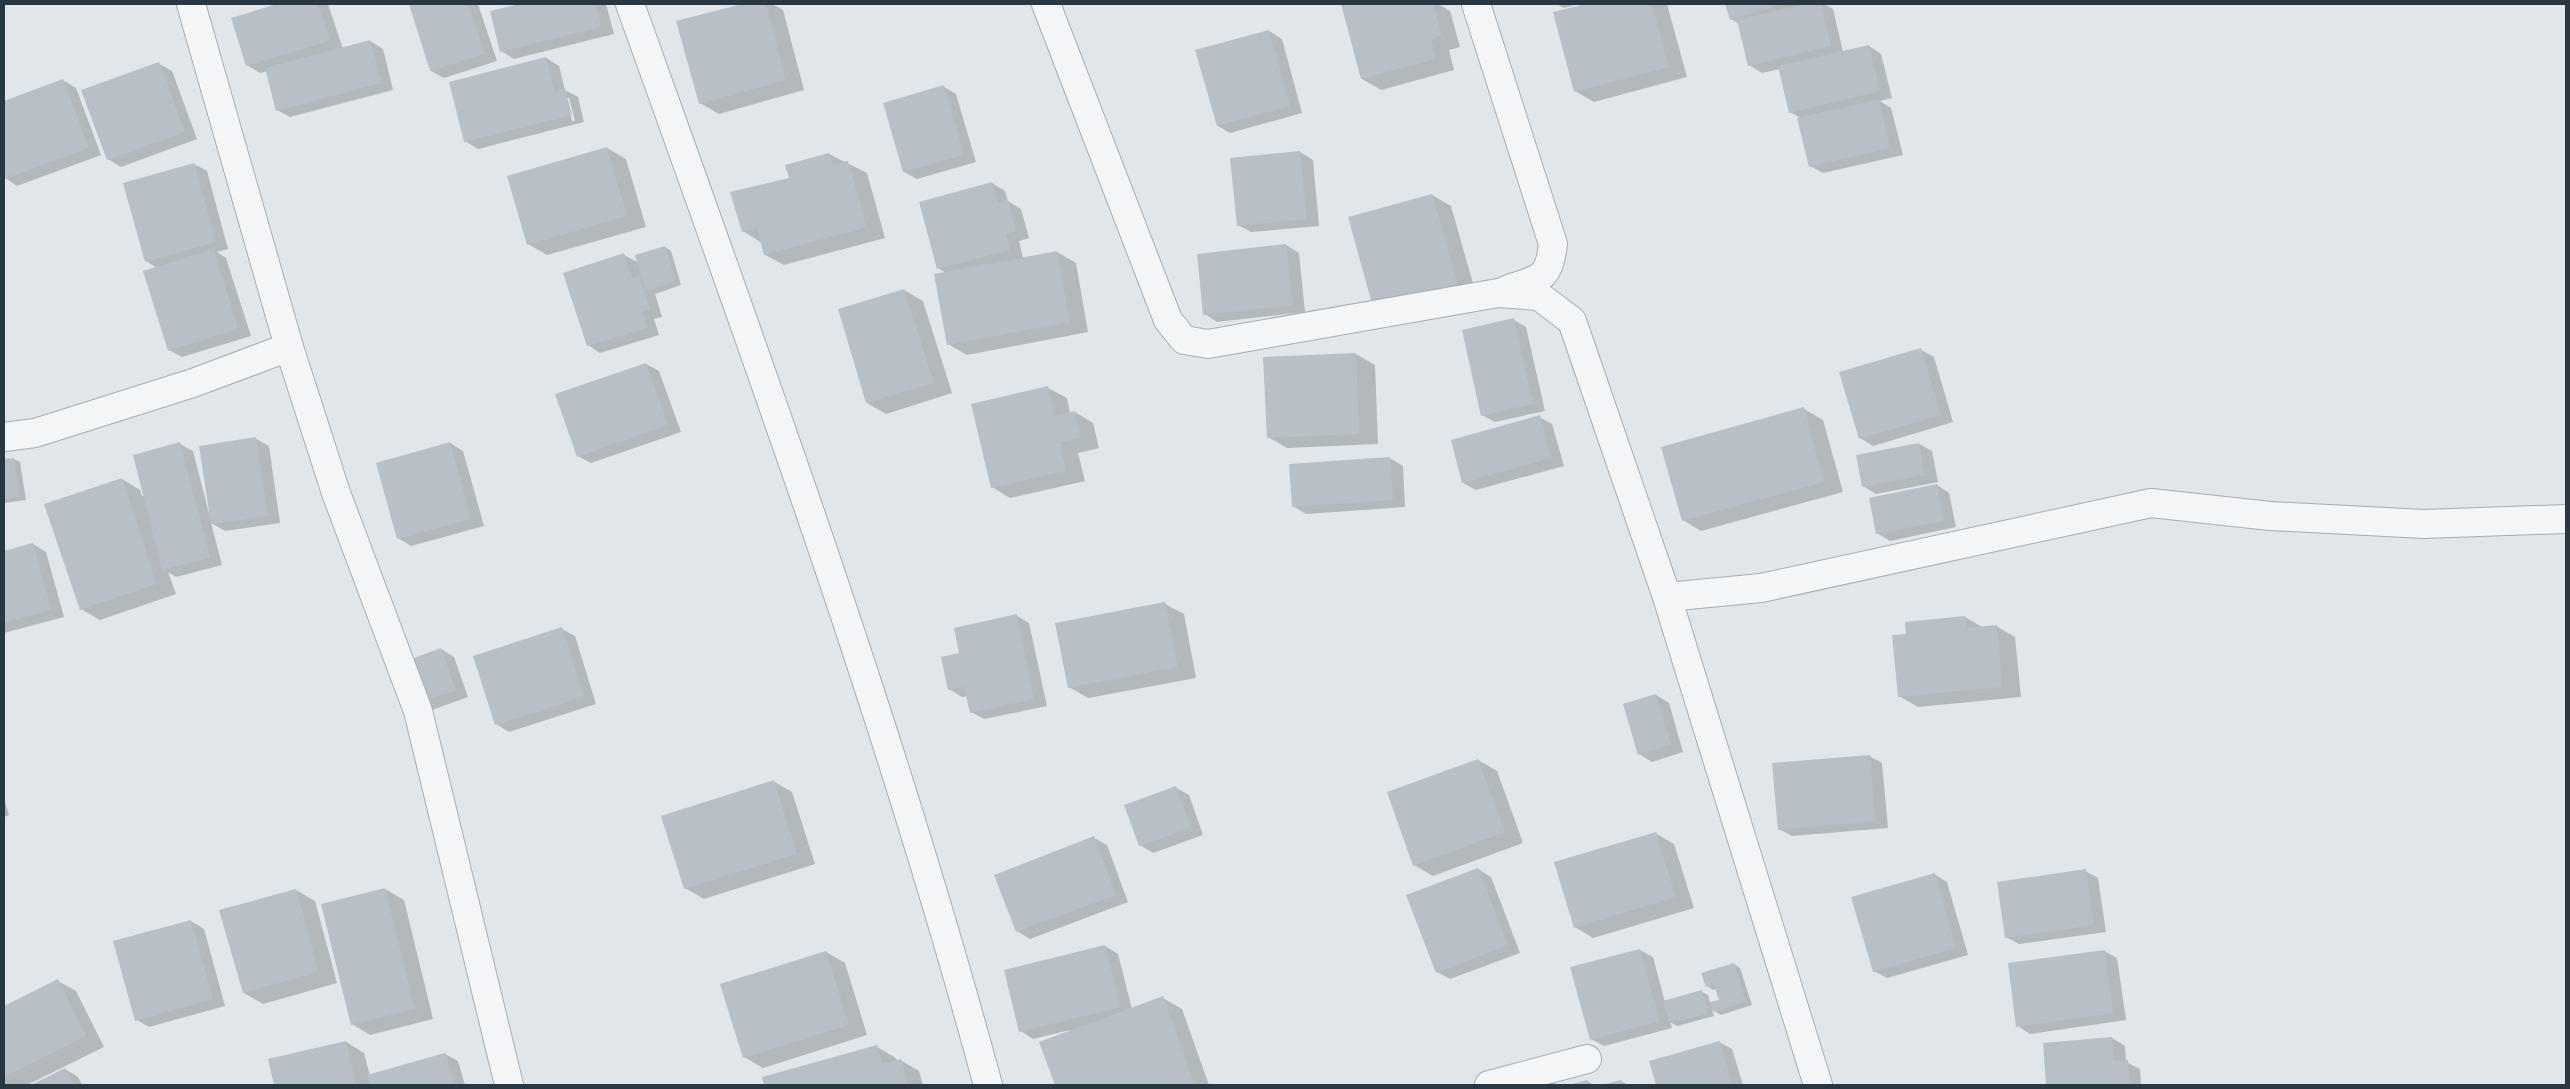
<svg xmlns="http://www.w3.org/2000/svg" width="2570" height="1089" viewBox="0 0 2570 1089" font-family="Inter,sans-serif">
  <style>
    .shadow { fill: #0003; fill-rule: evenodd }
    .building { fill: #b7c0c6 }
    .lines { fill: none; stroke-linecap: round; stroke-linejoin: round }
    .street-casing { stroke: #a5aeb3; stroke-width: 30 }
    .street { stroke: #f3f5f7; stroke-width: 28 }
  </style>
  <rect width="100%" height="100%" fill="#e0e6e9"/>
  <!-- shadow -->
  <g class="shadow">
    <polygon points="328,4 343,49 370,41 383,49 393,90 290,117 277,110 267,71 260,73 247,65 278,4"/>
    <polygon points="410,4 478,4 497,61 444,78 431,71"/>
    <polygon points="524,4 606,4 614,34 514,59 501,51 492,12"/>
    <polygon points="747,4 772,4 783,10 804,90 719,114 700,103 678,22"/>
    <polygon points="1342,4 1438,4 1450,11 1460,47 1449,50 1454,70 1381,90 1362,79"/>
    <polygon points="1557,4 1578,4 1564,8"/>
    <polygon points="1591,4 1667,4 1687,77 1594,102 1575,91 1555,13"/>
    <polygon points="1726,4 1824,4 1833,9 1843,52 1869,46 1881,54 1892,98 1880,101 1891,108 1903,155 1823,173 1810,166 1799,117 1790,112 1780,69 1762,73 1749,65 1739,24 1731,19"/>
    <polygon points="1269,31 1282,39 1302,113 1230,133 1218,126"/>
    <path d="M546,58L559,66L565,90L578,97L584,122L478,149L465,141ZM566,98H569L575,121H572Z"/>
    <polygon points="159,64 172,71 197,139 121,167 108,159"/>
    <polygon points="63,80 76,88 101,155 17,186 4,177 4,102"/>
    <polygon points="944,87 956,94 976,162 917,179 904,172"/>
    <polygon points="607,148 626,159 646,227 547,255 528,244"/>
    <polygon points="1300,152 1313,160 1319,226 1251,232 1238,225"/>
    <polygon points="829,154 867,173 885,238 784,265 765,255 762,243 743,231 790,179"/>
    <polygon points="194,164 207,171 228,249 217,252 226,258 251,336 182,357 169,350 157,268 146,261"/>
    <polygon points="992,183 1005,191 1008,201 1021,209 1029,238 1019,241 1023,258 1057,252 1076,263 1088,332 967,355 948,344 946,273 938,268"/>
    <polygon points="1432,195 1451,206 1476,294 1393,317"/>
    <polygon points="1286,245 1299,253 1305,312 1217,322 1205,314"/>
    <polygon points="665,247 671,251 681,285 655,294 662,317 654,319 659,335 600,353 588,345 624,255 639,263"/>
    <polygon points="904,290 923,301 952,393 886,414 867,403"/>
    <polygon points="1514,320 1526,327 1545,411 1495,422 1482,415"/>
    <polygon points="1921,350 1934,357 1953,422 1873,446 1860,438"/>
    <polygon points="1356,354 1375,365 1378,444 1287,448 1268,437"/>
    <polygon points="646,364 659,371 681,432 591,463 578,456"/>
    <polygon points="1048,388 1067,398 1070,413 1075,412 1093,423 1099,448 1078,453 1085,481 1010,498 992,487"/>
    <polygon points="1804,409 1823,420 1843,492 1701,531 1683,520"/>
    <polygon points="1539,417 1552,424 1564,466 1476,490 1463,483"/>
    <polygon points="256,439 269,446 280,523 225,531 211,523 222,565 176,577 168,572 176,594 100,620 81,609 122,479 140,490 142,496 144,496 180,444 193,451 209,513 211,512"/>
    <polygon points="450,443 463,451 484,526 411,546 398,538 377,463"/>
    <polygon points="1919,444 1932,451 1938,482 1876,494 1863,486"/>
    <polygon points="1390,458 1403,466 1405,507 1306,514 1293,506"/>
    <polygon points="14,459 20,462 26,500 4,503 4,460"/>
    <polygon points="1937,485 1949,493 1956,527 1890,541 1877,533"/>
    <polygon points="33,544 46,552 64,617 4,633 4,553"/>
    <polygon points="1165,604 1184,614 1196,678 1088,698 1069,687"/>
    <polygon points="1017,616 1029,623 1047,706 984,719 971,712 967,696 962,697 949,689 961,654"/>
    <polygon points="1965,617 1982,627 1996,626 2015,637 2021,697 1918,707 1899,696 1908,635"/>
    <polygon points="562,629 575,636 596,704 509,732 496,724"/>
    <polygon points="441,649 454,657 468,697 432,710 419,702"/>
    <polygon points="1656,695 1669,703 1683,752 1652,762 1639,754"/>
    <polygon points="1869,756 1882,763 1888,828 1792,836 1779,829"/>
    <polygon points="1478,760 1497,771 1523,843 1433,876 1414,865"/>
    <polygon points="773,781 792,792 815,864 704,899 685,888"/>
    <polygon points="1176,788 1189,795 1203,835 1153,853 1140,845"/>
    <polygon points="4,798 9,815 4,817"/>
    <polygon points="1655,833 1674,844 1694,908 1593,938 1575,927"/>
    <polygon points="1094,838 1107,845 1128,902 1030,939 1017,931"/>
    <polygon points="1478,869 1491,877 1520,953 1450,979 1437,972"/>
    <polygon points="2085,871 2098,878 2106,932 2019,944 2006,937"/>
    <polygon points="1934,874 1947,882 1968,955 1887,978 1874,971"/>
    <polygon points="385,889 404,900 433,1019 370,1035 352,1024"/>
    <polygon points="296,890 315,901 337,983 263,1004 244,993"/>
    <polygon points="191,921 204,929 225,1006 149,1027 137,1020"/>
    <polygon points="1105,946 1118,954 1132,1009 1163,998 1182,1009 1209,1085 1056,1085 1041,1042 1071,1031 1070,1030 1033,1039 1021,1031"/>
    <polygon points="1640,950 1653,957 1665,1002 1702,992 1708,995 1710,1003 1720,1001 1716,989 1713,990 1707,986 1734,964 1740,968 1752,1005 1721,1015 1712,1010 1714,1016 1677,1026 1670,1022 1672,1028 1604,1046 1591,1039"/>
    <polygon points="2104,951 2117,958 2126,1020 2030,1034 2018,1026"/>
    <polygon points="826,952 845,963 867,1035 763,1068 744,1057"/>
    <polygon points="58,981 76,991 104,1047 27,1085 4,1085 4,1008"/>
    <polygon points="2112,1038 2125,1046 2126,1062 2140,1069 2141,1085 2048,1085 2044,1044"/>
    <polygon points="346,1042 364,1053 370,1076 445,1054 458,1061 465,1085 275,1085 270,1060"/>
    <polygon points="1719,1042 1732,1049 1743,1085 1658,1085 1651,1062"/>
    <polygon points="877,1047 896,1058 897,1061 900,1060 919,1071 923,1085 765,1085 763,1077"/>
    <polygon points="65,1069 78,1077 82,1085 33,1085"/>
    <polygon points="1549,1080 1558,1085 1529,1085"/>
    <polygon points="1587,1081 1594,1085 1572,1085"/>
    <polygon points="1621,1081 1628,1085 1605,1085"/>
  </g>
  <!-- building -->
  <g class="building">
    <polygon points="277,4 318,4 330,41 246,66 231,18"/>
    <polygon points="409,4 468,4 485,54 430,71"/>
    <polygon points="519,4 596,4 601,27 500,52 490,11"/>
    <polygon points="742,4 766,4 786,80 699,104 676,21"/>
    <polygon points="1341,4 1433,4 1442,36 1431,39 1436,59 1361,79"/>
    <polygon points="1586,4 1652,4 1669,67 1574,92 1553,12"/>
    <polygon points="1725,4 1783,4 1730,20"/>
    <polygon points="1806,4 1821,4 1831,46 1748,66 1737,20"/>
    <polygon points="1269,30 1290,106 1217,126 1195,50"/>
    <polygon points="370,40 381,83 276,111 265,68"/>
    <polygon points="1869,45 1880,91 1789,113 1778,66"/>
    <polygon points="546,57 554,91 565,89 572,115 464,142 449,82"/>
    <polygon points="159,62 185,132 107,160 81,90"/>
    <polygon points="63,79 89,148 4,179 4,101"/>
    <polygon points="944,85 964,155 903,172 883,103"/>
    <polygon points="1879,99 1890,148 1809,167 1797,118"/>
    <polygon points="607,147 627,216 527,245 507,176"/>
    <polygon points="1300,151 1307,219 1237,226 1230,158"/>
    <polygon points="829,153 833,165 848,161 867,227 764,255 757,228 742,232 730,192 789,178 785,165"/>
    <polygon points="194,163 216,242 145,262 123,183"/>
    <polygon points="992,182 998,203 1008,200 1016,231 1006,234 1010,250 937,269 919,202"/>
    <polygon points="1432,194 1458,284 1373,307 1348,217"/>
    <polygon points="1286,244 1293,305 1203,315 1197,254"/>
    <polygon points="665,246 676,281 646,291 635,255"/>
    <polygon points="214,249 238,329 168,351 143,271"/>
    <polygon points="1057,251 1070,322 947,345 934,274"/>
    <polygon points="624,253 632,278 639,275 650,310 642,312 647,328 587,346 563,273"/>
    <polygon points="904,289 934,383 866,403 838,309"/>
    <polygon points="1514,318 1533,404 1481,416 1462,330"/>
    <polygon points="1921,348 1941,415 1859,439 1839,372"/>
    <polygon points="1356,353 1359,434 1267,438 1263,357"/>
    <polygon points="646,363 668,425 577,457 555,394"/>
    <polygon points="1048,386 1055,416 1075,411 1081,438 1060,442 1066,471 991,488 971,404"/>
    <polygon points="1804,407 1824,482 1682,521 1661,447"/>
    <polygon points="1540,415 1551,458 1462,483 1451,440"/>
    <polygon points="256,437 268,516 211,524 199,446"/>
    <polygon points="180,442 210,558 162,570 133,455"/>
    <polygon points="450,442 471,519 397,539 376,463"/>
    <polygon points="1919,443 1925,475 1862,487 1856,455"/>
    <polygon points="1390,457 1393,500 1292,507 1289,464"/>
    <polygon points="14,458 20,497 4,499 4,459"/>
    <polygon points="122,478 157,584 80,610 44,504"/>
    <polygon points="1937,484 1944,521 1876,534 1869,498"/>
    <polygon points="33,543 51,610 4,623 4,551"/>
    <polygon points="1165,602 1178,667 1068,688 1055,623"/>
    <polygon points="1017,614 1034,699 970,713 964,687 948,690 941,657 959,653 954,628"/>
    <polygon points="1965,616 1967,628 1997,625 2002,687 1898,697 1892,635 1906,634 1905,622"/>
    <polygon points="562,627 584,697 495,725 473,656"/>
    <polygon points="441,648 456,690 418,703 403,662"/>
    <polygon points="1656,694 1671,745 1638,755 1623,704"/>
    <polygon points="1870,755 1875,821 1778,830 1772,763"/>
    <polygon points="1478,759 1505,832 1413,866 1387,792"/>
    <polygon points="774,780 797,854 684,889 661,816"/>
    <polygon points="1176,786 1191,828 1139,846 1124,805"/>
    <polygon points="1656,832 1676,897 1574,928 1554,862"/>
    <polygon points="1094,836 1116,895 1016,932 994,875"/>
    <polygon points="1478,868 1508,945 1436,973 1406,895"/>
    <polygon points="2086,869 2094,925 2005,938 1997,882"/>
    <polygon points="1935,873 1956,948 1873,972 1851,897"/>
    <polygon points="385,888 415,1009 351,1025 321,904"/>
    <polygon points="296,889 319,972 243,993 219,910"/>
    <polygon points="191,920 213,999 135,1021 113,941"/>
    <polygon points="1105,945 1121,1007 1019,1032 1004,970"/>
    <polygon points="1640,949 1660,1021 1590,1040 1570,967"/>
    <polygon points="2105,950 2113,1013 2016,1027 2008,963"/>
    <polygon points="826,951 849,1025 743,1058 720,984"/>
    <polygon points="1734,963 1746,1002 1713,1012 1710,1002 1719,1000 1714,985 1706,987 1701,973"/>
    <polygon points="58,979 86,1036 4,1077 4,1006"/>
    <polygon points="1702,990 1708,1013 1670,1023 1663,1001"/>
    <polygon points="1163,996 1195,1085 1055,1085 1039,1042"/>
    <polygon points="2112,1037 2114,1061 2128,1060 2130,1085 2046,1085 2043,1043"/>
    <polygon points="346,1041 356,1085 274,1085 268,1059"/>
    <polygon points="1720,1041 1732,1085 1656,1085 1649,1061"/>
    <polygon points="877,1045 882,1064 901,1059 908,1085 764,1085 762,1077"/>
    <polygon points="445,1053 455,1085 370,1085 367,1075"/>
    <polygon points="65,1068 74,1085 31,1085"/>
    <polygon points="1587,1080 1588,1085 1569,1085"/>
    <polygon points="1621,1080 1623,1085 1602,1085"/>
  </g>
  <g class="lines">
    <defs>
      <g id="street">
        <polyline points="191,4 289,347 336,493 418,711 509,1085"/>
        <path d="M630,4C758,361 889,719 988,1085"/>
        <polyline points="1046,4 1168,320 1184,340 1208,344 1498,293 1539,296 1572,321 1667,597 1818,1085"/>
        <path d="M1476,4L1553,244C1549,282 1538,278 1506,290"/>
        <polyline points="4,437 35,433 193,383 289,347"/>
        <polyline points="1667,597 1761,588 2151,503 2270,516 2424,524 2566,519"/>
        <polyline points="1489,1085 1587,1059"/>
      </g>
    </defs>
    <!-- street casing -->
    <use href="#street" class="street-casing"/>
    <!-- street -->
    <use href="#street" class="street"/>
  </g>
  <!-- border -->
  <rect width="2570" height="1089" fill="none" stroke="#283741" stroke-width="10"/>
</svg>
